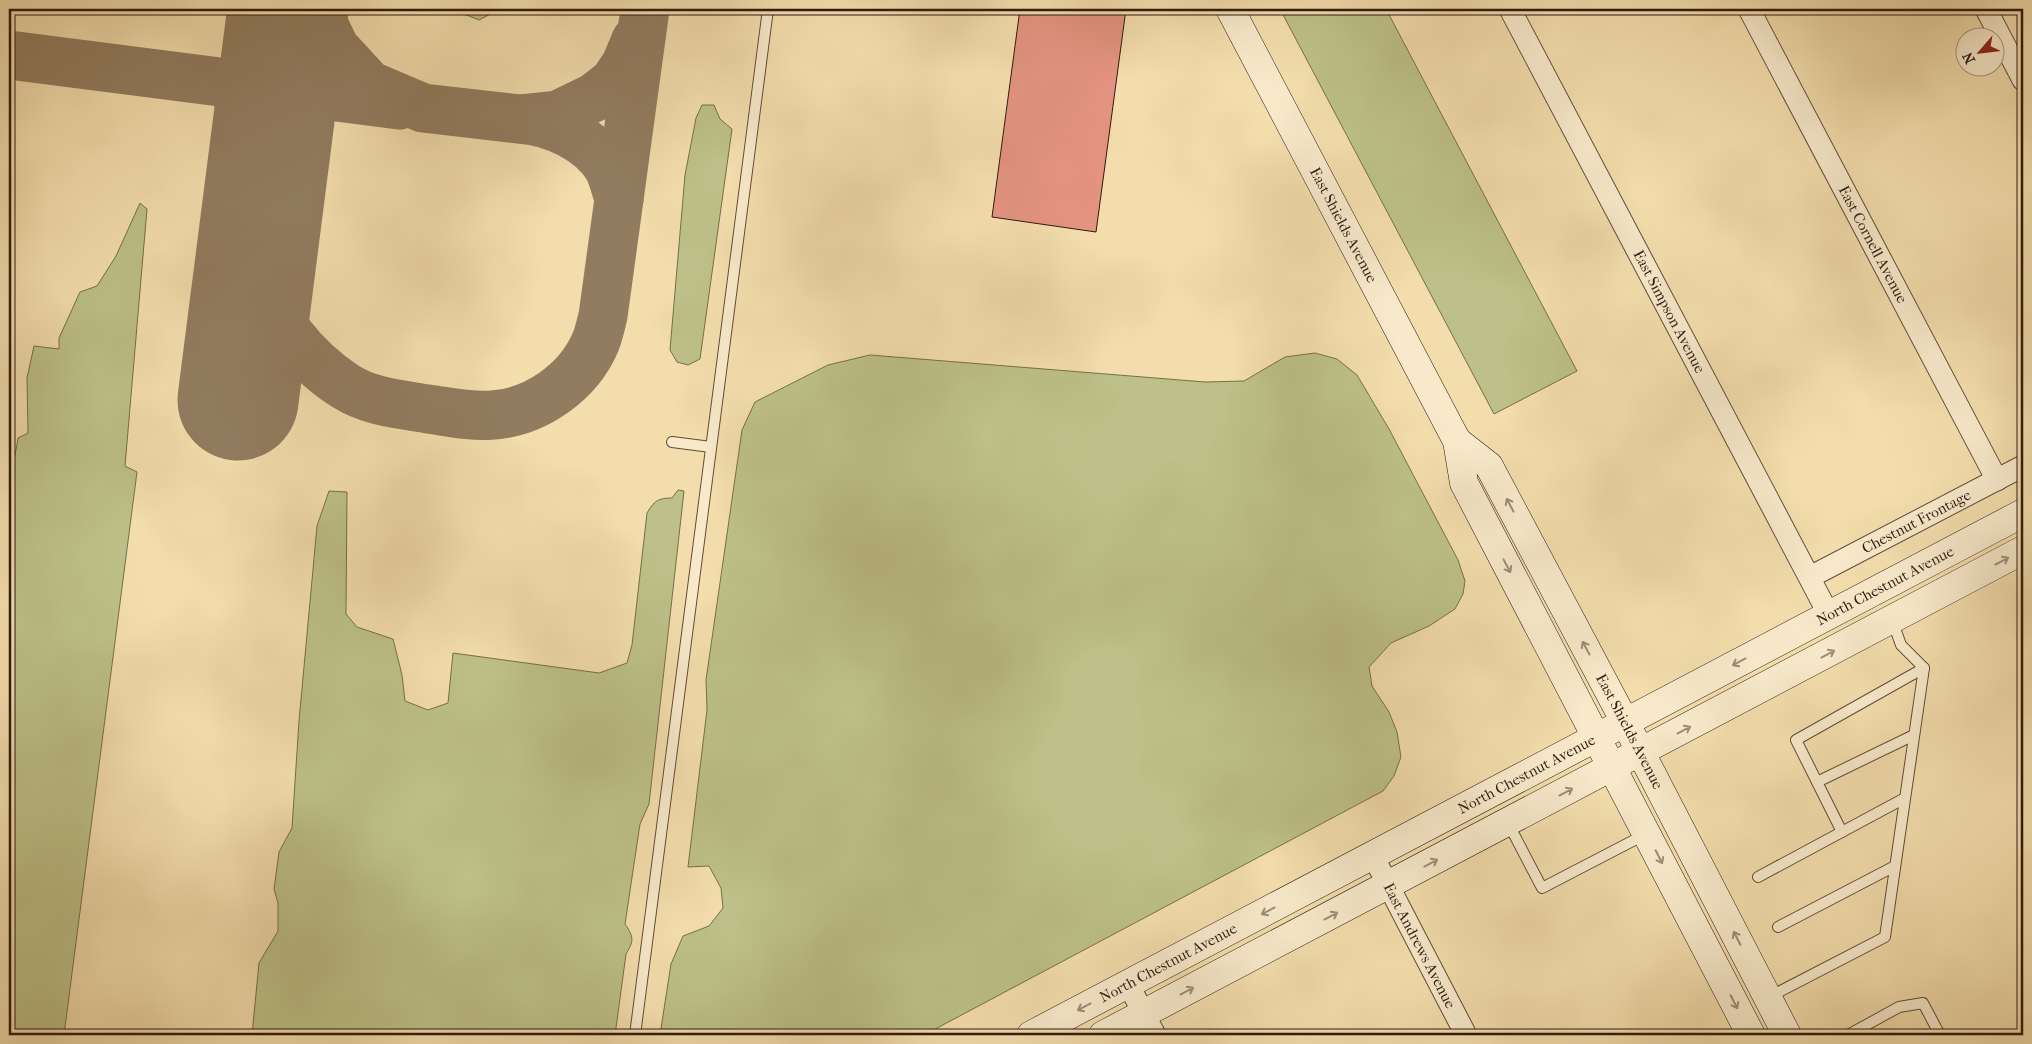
<svg xmlns="http://www.w3.org/2000/svg" width="2032" height="1044" viewBox="0 0 2032 1044" font-family="'IM FELL French Canon',serif">
  <style>
    .green { fill: #bdc088; stroke: #766e4c }
    .lines { fill: none; stroke-linecap: round; stroke-linejoin: round }
    .taxiway { stroke: #917c5f; stroke-width: 49 }
    .runway { stroke: #917c5f; stroke-width: 121 }
    .building { fill: #e39380; stroke: #2f1b11 }
    .lane-casing { stroke: #604c38; stroke-width: 12 }
    .street-casing { stroke: #604c38; stroke-width: 23 }
    .secondary-casing { stroke: #2f1b11; stroke-width: 29 }
    .lane { stroke: #f7e9ca; stroke-width: 10 }
    .street { stroke: #f7e9ca; stroke-width: 21 }
    .secondary { stroke: #f7e9ca; stroke-width: 28 }
    .oneway { stroke: #9d8c77 }
    .labels { text-anchor: middle; stroke-width: 4; stroke-linejoin: round; paint-order: stroke }
    .street-label { font-size: 15px; fill: #2f1b11; stroke: #f7e9ca }
  </style>
  <rect width="100%" height="100%" fill="#f3ddad"/>
  <filter id="stains"><feTurbulence type="fractalNoise" baseFrequency=".004" numOctaves="4"/><feColorMatrix values="0 0 0 0 .2 0 0 0 0 .09 0 0 0 0 .02 0 0 0 .5 -.17"/></filter>
  <radialGradient id="worn" r=".72"><stop offset=".6" stop-color="#630" stop-opacity="0"/><stop offset="1" stop-color="#630" stop-opacity=".3"/></radialGradient>
  <!-- green -->
  <g class="green">
    <polygon points="451,9 500,9 479,20"/>
    <polygon points="1280,9 1386,9 1577,371 1494,414"/>
    <polygon points="702,105 714,105 720,119 732,129 700,359 688,365 677,362 670,350 685,175 696,118"/>
    <polygon points="140,203 147,209 125,466 137,472 64,1035 9,1035 9,490 18,438 28,433 27,378 34,346 59,349 59,338 80,292 97,286 116,256"/>
    <polygon points="1315,353 1337,359 1357,375 1389,429 1458,560 1465,581 1463,594 1455,609 1429,626 1391,643 1369,667 1372,686 1389,712 1397,732 1401,757 1394,776 1383,791 924,1035 660,1035 671,964 683,936 709,926 723,908 721,888 709,866 688,867 707,710 706,680 742,430 755,402 828,365 870,355 1205,382 1244,381 1285,357"/>
    <path d="M678,490L684,491L649,804L640,824L625,924C634,937 634,941 626,954L615,1035H252L259,963L278,931V903L274,889L279,852L292,828L299,721L317,526L329,491L347,492L346,614L357,627L393,639L402,675L405,701L428,710L448,703L453,653L599,673L627,663L632,645L647,513C654,501 658,498 672,498Z"/>
  </g>
  <g class="lines">
    <!-- taxiway -->
    <g class="taxiway">
      <polyline points="316,9 335,48 369,85 423,108 519,119 558,115 595,97 614,82 626,64 636,40"/>
      <polyline points="9,55 399,105"/>
      <path d="M519,119C551,121 592,139 609,169C613,178 616,189 619,199"/>
      <path d="M254,271C272,317 303,359 345,386C370,402 399,404 428,409C449,412 471,417 493,415C536,412 579,382 596,341C599,333 601,324 603,316L645,9"/>
    </g>
    <!-- runway -->
    <polyline class="runway" points="238,400 288,9"/>
  </g>
  <!-- building -->
  <polygon class="building" points="1020,9 1126,9 1096,232 992,217"/>
  <g class="lines">
    <defs>
      <g id="lane">
        <polyline points="672,442 711,447"/>
        <polyline points="1817,782 1914,735"/>
        <polyline points="1508,823 1542,888 1646,834"/>
        <polyline points="1842,832 1796,740 1924,668"/>
        <polyline points="1758,877 1905,798"/>
        <polyline points="1778,927 1895,866"/>
        <polyline points="1769,997 1885,937 1924,668 1901,645 1892,620"/>
        <polyline points="635,1035 768,9"/>
        <polyline points="1848,1035 1899,1007 1923,1003 1940,1035"/>
      </g>
      <g id="street">
        <path id="s1" d="M1510,9L1829,615"/>
        <path id="s2" d="M1749,9L1997,480"/>
        <polyline points="1986,9 2023,80"/>
        <path id="s3" d="M1810,577L2023,466"/>
        <path id="s4" d="M1373,856L1466,1035"/>
        <polyline points="1128,984 1155,1035"/>
      </g>
      <g id="secondary">
        <path id="s5" d="M1230,9L1457,441L1464,483L1751,1035"/>
        <path id="s6" d="M1457,441L1489,466L1625,722L1787,1035"/>
        <path id="s7" d="M1031,1035L2023,513"/>
        <polyline points="1103,1035 2023,550"/>
      </g>
    </defs>
    <!-- lane casing -->
    <use href="#lane" class="lane-casing"/>
    <!-- street casing -->
    <use href="#street" class="street-casing"/>
    <!-- secondary casing -->
    <use href="#secondary" class="secondary-casing"/>
    <!-- lane -->
    <use href="#lane" class="lane"/>
    <!-- street -->
    <use href="#street" class="street"/>
    <!-- secondary -->
    <use href="#secondary" class="secondary"/>
  </g>
  <!-- one-way arrows -->
  <defs><path id="oneway-shaft" d="M-6 0H5M1.5-3L5.5 0L1.5 3" fill="none" stroke-width="1.6" stroke-linecap="round" stroke-linejoin="round" transform="scale(1.25)"/></defs>
  <g class="oneway">
    <use href="#oneway-shaft" transform="translate(1510 505) rotate(-118)"/>
    <use href="#oneway-shaft" transform="translate(2002 561) rotate(-28)"/>
    <use href="#oneway-shaft" transform="translate(1507 566) rotate(62)"/>
    <use href="#oneway-shaft" transform="translate(1586 648) rotate(-118)"/>
    <use href="#oneway-shaft" transform="translate(1828 654) rotate(-28)"/>
    <use href="#oneway-shaft" transform="translate(1739 662) rotate(152)"/>
    <use href="#oneway-shaft" transform="translate(1684 730) rotate(-28)"/>
    <use href="#oneway-shaft" transform="translate(1566 792) rotate(-28)"/>
    <use href="#oneway-shaft" transform="translate(1659 857) rotate(63)"/>
    <use href="#oneway-shaft" transform="translate(1431 863) rotate(-28)"/>
    <use href="#oneway-shaft" transform="translate(1268 911) rotate(152)"/>
    <use href="#oneway-shaft" transform="translate(1331 916) rotate(-28)"/>
    <use href="#oneway-shaft" transform="translate(1737 938) rotate(-117)"/>
    <use href="#oneway-shaft" transform="translate(1187 991) rotate(-28)"/>
    <use href="#oneway-shaft" transform="translate(1734 1002) rotate(63)"/>
    <use href="#oneway-shaft" transform="translate(1084 1007) rotate(152)"/>
  </g>
  <g class="labels">
    <!-- street labels -->
    <g class="street-label">
      <text dy="5" stroke="none"><textPath href="#s5" startOffset="244">East Shields Avenue</textPath></text>
      <text dy="5" stroke="none"><textPath href="#s2" startOffset="266">East Cornell Avenue</textPath></text>
      <text dy="5" stroke="none"><textPath href="#s1" startOffset="342">East Simpson Avenue</textPath></text>
      <text dy="5" stroke="none"><textPath href="#s3" startOffset="120">Chestnut Frontage</textPath></text>
      <text dy="5" stroke="none"><textPath href="#s7" startOffset="965">North Chestnut Avenue</textPath></text>
      <text dy="5" stroke="none"><textPath href="#s6" startOffset="341">East Shields Avenue</textPath></text>
      <text dy="5" stroke="none"><textPath href="#s7" startOffset="560">North Chestnut Avenue</textPath></text>
      <text dy="5" stroke="none"><textPath href="#s4" startOffset="101">East Andrews Avenue</textPath></text>
      <text dy="5" stroke="none"><textPath href="#s7" startOffset="155">North Chestnut Avenue</textPath></text>
    </g>
  </g>
  <!-- margin -->
  <rect width="2032" height="1044" fill="none" stroke="#f3ddad" stroke-width="30"/>
  <rect x="10" y="10" width="2012" height="1024" fill="none" stroke="#2f1b11" stroke-width="2.5"/>
  <rect x="15" y="15" width="2002" height="1014" fill="none" stroke="#2f1b11"/>
  <!-- north arrow -->
  <g transform="translate(1980 52) rotate(242)"><circle r="24" fill="#f7e9ca" stroke="#a79780"/>
  <path d="M0-4L9 19L0 12L-9 19Z" fill="#8f2418"/>
  <text y="-8" font-size="14" font-weight="bold" text-anchor="middle" fill="#2f1b11">N</text>
  </g>
  <rect width="100%" height="100%" filter="url(#stains)"/>
  <rect width="100%" height="100%" fill="url(#worn)"/>
</svg>
